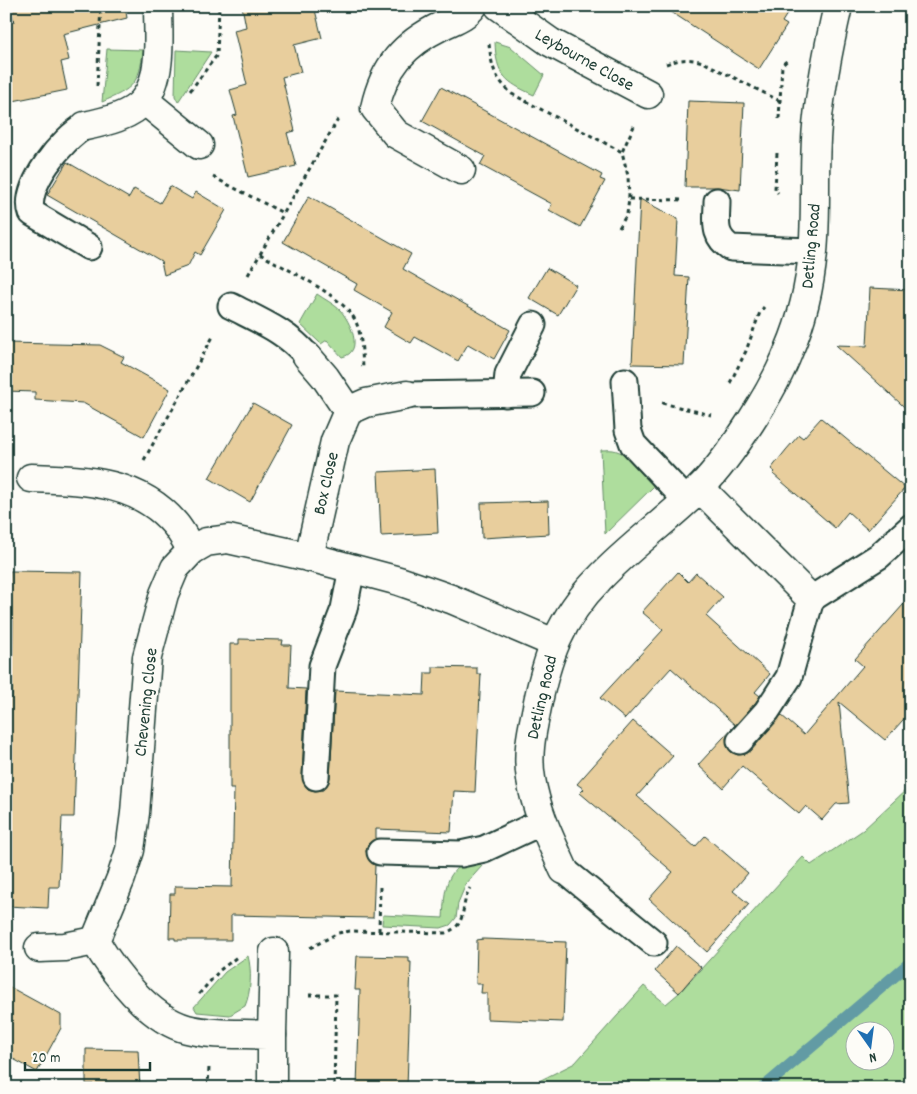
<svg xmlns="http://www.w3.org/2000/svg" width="917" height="1094" viewBox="0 0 917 1094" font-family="Dekko,sans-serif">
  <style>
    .green { fill: #aedd9d; stroke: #668d68; fill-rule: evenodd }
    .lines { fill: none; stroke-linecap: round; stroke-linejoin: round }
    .stream { stroke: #629ba4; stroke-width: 12 }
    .building { fill: #e8ce9d; stroke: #1f3d34 }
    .lane-casing { stroke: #1f3d34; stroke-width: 29 }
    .street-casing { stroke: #1f3d34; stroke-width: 31 }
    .path { stroke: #1f3d34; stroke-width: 3; stroke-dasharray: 4 4; stroke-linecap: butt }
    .lane { stroke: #fdfcf7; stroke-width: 25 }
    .street { stroke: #fdfcf7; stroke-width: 28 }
    .labels { text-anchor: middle; stroke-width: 4; stroke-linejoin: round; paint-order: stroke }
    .street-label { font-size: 18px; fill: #1f3d34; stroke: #fdfcf7 }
  </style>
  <rect width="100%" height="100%" fill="#fdfcf7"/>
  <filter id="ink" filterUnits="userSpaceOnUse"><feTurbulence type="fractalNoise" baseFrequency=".02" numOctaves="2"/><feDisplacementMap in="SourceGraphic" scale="10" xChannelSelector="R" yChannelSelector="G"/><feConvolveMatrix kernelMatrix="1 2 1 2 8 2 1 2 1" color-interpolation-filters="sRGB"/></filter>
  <g filter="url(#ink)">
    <!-- green -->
    <g class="green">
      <path d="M495,42L511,47L544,75L534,95C505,82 496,75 495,42Z"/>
      <path d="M107,49L143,50C140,84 132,89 102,102Z"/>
      <polygon points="176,50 211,52 178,102 175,96"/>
      <path d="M317,294C324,299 334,304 340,310C350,321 365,352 342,357L327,340L321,344L300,324Z"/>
      <path d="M601,450C606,450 612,449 617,451C631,456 649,473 653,487L605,534Z"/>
      <path d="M907,789L911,792V1088H525L575,1063L644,986L666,1004L679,993L803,857L811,865L863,830ZM854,1032H884V1062H854Z"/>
      <path d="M474,858L482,866L466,884L458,903L456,918L450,925L441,928L382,925L383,915L443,918C445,889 444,870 474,858Z"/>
      <path d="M248,956C252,971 251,992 245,1006L230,1015L197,1012L194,1007L225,972Z"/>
    </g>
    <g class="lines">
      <!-- stream -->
      <polyline class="stream" points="763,1088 911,962"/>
    </g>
    <!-- building -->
    <g class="building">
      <polygon points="10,6 125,6 127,18 63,34 69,60 61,62 67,90 13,101 6,70 6,24 14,22"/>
      <polygon points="242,6 314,6 322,38 294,45 301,72 282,77 295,131 287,133 296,166 248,177 233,116 237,115 230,90 247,85 234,30 246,27"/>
      <polygon points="662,6 792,6 782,22 787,25 759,69"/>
      <polygon points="441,87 602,175 600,179 605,181 580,227 549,210 552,204 480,165 485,156 422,121"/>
      <polygon points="688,101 744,103 740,190 718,187 685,187"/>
      <polygon points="67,162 129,198 134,189 160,203 170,186 192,199 196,192 226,210 200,255 195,252 188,266 164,275 161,261 47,195"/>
      <polygon points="309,196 411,254 403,269 510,330 494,359 468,344 458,361 415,337 411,343 384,327 392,312 354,290 357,284 283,242"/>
      <polygon points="640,199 678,219 675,276 689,277 684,365 632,364"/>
      <polygon points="547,268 576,285 558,315 529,298"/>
      <polygon points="870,288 911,290 911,413 836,345 867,346"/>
      <polygon points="6,343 100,345 124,357 121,362 170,389 144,437 83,403 35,400 35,392 6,391"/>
      <polygon points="253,403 292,425 250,502 209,478"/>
      <polygon points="821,418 905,488 868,530 848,512 835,528 773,474 775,472 771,469 786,450 799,435 803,438"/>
      <polygon points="435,469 438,533 381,536 378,472"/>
      <polygon points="548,501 549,534 482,538 481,503"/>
      <polygon points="10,571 82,572 74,817 62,817 59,887 49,887 48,908 6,906 9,698 12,698 13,620 8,620"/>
      <polygon points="678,572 688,582 696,573 723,597 706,616 770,674 755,692 760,696 756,702 726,738 727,746 731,752 738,755 745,754 751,751 781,715 804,735 863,666 855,659 911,596 911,711 885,740 839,702 849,803 836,804 822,820 806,806 799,814 742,766 723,788 698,765 735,725 671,668 625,719 600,698 663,630 642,612"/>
      <polygon points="239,639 283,640 282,645 291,645 289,688 306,689 302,777 308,789 315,791 323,790 330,778 335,691 424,695 425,673 433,673 433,667 477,668 477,674 481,674 475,792 454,791 451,832 376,829 376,839 368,844 366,851 368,859 375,865 373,918 231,915 231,940 175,940 175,938 169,938 170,894 175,894 175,886 232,887 234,789 230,789 230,644 239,644"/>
      <polygon points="633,721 673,756 637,796 695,847 705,836 748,873 733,891 749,904 707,952 649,899 673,872 580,793 584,789 577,784"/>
      <polygon points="483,939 566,942 563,1022 487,1019 487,993 481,993 482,984 476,984 477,940"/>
      <polygon points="676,946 701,967 679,993 655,971"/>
      <polygon points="357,956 409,957 409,962 411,962 407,1088 357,1088 360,990 355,990"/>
      <polygon points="6,985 61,1015 61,1028 37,1072 6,1055"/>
      <polygon points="86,1049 138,1050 140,1088 93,1088 93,1084 86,1084"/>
    </g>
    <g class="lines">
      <defs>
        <g id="lane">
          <path d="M85,126C63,138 22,187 32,213L89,247"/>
          <path d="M717,201C717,222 712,235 731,248L813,251"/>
          <path d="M231,306C258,320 288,332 307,356"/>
          <polyline points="625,381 628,430 633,444 686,500"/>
          <polyline points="506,394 508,374 533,325"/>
          <polyline points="407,395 532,393"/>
          <polyline points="740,741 767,711 789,677 811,599 879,556 911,527"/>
          <polyline points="316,777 322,666 344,609 352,568"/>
          <polyline points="380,852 461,854 484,849 542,822"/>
          <polyline points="564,870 654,943"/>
        </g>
        <g id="street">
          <polyline points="499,6 550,42 648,94"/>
          <polyline points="144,100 199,145"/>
          <path d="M85,126C104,122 132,116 144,100C163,76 158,35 158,6"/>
          <path d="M461,170L396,134L375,108C384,67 404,44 441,26C452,20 465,17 473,6"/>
          <polyline points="307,356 325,377 348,411"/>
          <path d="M31,478C83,480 138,480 175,524C181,531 186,541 192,550"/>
          <polyline points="700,488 811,599"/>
          <polyline points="309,557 335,441 348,411 366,403 407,395"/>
          <path d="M564,870C551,841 536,811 531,779C527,756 531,735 536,712C546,659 560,618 599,579C630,546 668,520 700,488C731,456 773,392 789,350C802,320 810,284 813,252C817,210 813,167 817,126C821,86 829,45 838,6"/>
          <polyline points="39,948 65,947 95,941"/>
          <polyline points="272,1035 274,952"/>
          <path d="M272,1088V1035C245,1033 214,1036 187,1029C149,1019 114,973 95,941L121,878L130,850L135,813L147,657L164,594L175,568L192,550L206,542L228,539L309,557L399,581L451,599L554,643"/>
        </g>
      </defs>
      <!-- lane casing -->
      <use href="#lane" class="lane-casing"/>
      <!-- street casing -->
      <use href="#street" class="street-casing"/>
      <!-- path -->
      <g class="path">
        <path d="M489,44C492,68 494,77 512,94L622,152"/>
        <path d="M666,64C680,59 689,58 703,62L780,101"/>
        <polyline points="97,86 101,6"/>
        <polyline points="190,91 217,55 219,6"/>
        <polyline points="779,119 782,65 789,59"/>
        <polyline points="777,153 775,189 778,193"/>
        <polyline points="213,177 283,213"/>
        <polyline points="629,199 684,200"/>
        <polyline points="619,228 627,214 629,199 628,176 622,152 634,126"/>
        <path d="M260,254C284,268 346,297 356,322C362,336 362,353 363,368"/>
        <polyline points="248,275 340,116"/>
        <polyline points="730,383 746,351 760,312 764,307"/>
        <polyline points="662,403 711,415"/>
        <polyline points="144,460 214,335"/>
        <polyline points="379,931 380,887"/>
        <path d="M310,948L338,933L350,931L445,933C469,925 459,907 470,888"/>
        <polyline points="199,994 220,970 237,957"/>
        <polyline points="309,995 336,995 334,1088"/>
        <polyline points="208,1088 209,1067"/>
      </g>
      <!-- lane -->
      <use href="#lane" class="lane"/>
      <!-- street -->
      <use href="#street" class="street"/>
    </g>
  </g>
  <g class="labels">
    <!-- street labels -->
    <g class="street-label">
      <text transform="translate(585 59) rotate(29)" y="6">Leybourne Close</text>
      <text transform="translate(810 246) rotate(-85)" y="6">Detling Road</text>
      <text transform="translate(325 483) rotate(-77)" y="6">Box Close</text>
      <text transform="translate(541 697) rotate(-77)" y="6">Detling Road</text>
      <text transform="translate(145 702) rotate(-84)" y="6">Chevening Close</text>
    </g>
  </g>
  <!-- margin -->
  <rect width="917" height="1094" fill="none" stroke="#fdfcf7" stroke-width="25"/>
  <rect x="12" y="12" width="892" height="1069" fill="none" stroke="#1f3d34" stroke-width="2" filter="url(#ink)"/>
  <!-- north arrow -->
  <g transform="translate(870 1046) rotate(166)"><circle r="24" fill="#fdfcf7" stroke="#a4b0a9"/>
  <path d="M0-4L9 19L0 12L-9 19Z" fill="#1f6fb2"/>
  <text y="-8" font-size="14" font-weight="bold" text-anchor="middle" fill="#1f3d34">N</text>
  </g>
  <!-- scale -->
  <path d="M25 1062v8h125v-8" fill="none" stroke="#1f3d34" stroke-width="2.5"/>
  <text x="32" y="1062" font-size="15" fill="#1f3d34" stroke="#fdfcf7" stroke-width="4" paint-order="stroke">20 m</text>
</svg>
